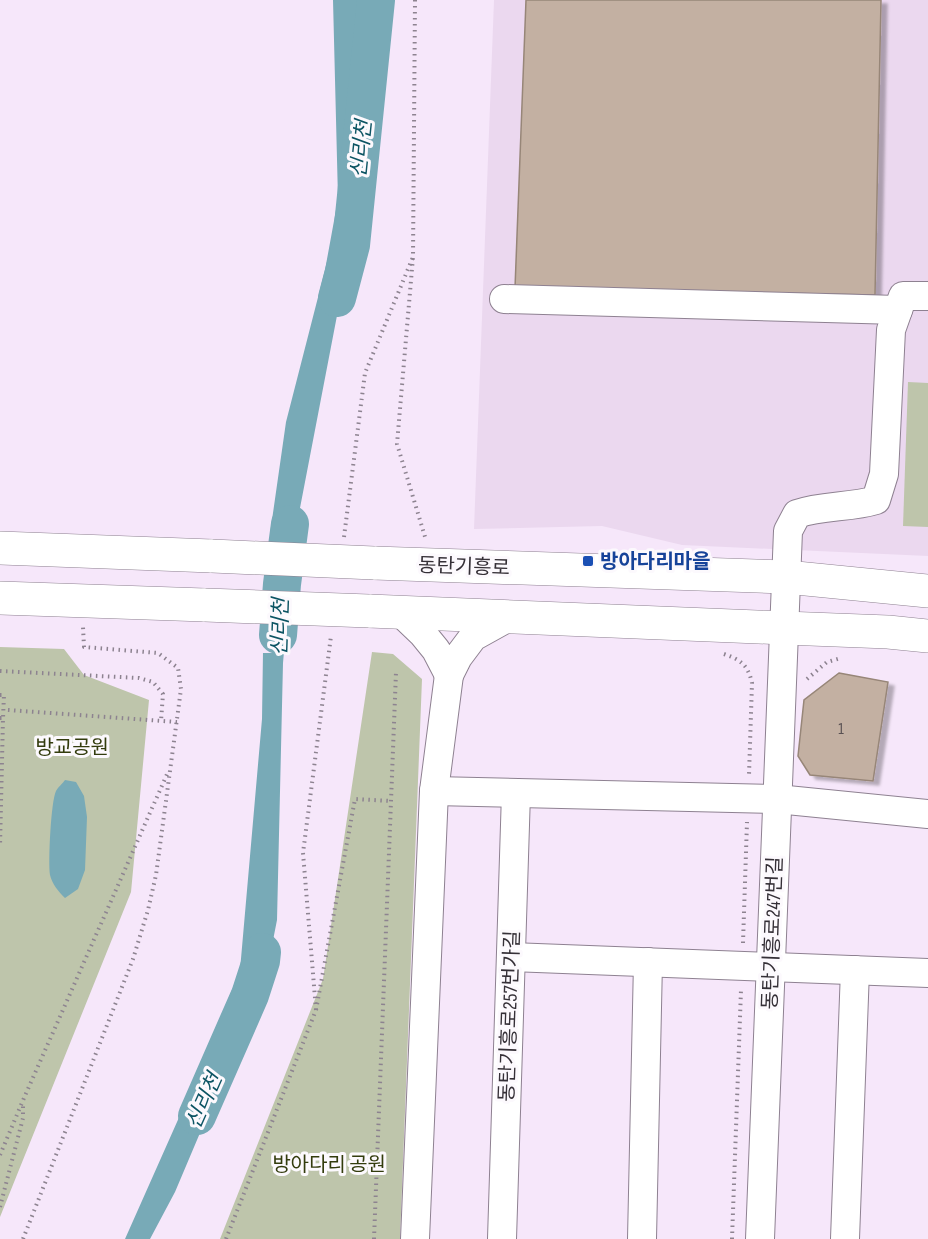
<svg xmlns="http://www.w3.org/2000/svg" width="928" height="1239" viewBox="0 0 928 1239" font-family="'Sofia Sans Condensed','Noto Sans KR',sans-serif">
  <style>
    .built { fill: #ebd8ef }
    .green { fill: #bec5ab }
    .water { fill: #78aab7 }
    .pier { fill: #f6e7fa }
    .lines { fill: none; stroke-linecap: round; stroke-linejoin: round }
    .river { stroke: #78aab7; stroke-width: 38 }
    .building { fill: #c3b0a2; stroke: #978678; stroke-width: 1.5; filter: url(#shadow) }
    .minor-casing { stroke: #8e8191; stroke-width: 30 }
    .major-casing { stroke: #8e8191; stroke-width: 34 }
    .path { stroke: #8d8390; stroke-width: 4; stroke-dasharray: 1.5 4.5; stroke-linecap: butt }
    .minor { stroke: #fff; stroke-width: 28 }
    .major { stroke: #fff; stroke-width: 33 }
    .major-bridge-casing { stroke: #8e8191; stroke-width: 34; stroke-linecap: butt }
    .major-bridge { stroke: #fff; stroke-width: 33 }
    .transit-dot { fill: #1a4fb4; stroke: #fcf9fd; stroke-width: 2 }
    .labels { text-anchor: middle; stroke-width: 6; stroke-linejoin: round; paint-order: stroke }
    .number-label { font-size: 16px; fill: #585052 }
    .transit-label { font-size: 20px; font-weight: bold; fill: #164399; stroke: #fcf9fd; text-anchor: start }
    .street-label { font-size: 20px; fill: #353037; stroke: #fcf9fd }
    .park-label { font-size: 20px; fill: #333c0d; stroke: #fcf9fd }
    .water-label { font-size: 21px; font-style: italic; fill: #0c5463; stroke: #fcf9fd }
  </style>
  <defs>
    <filter id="shadow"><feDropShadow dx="6" dy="4" stdDeviation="1.5" flood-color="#0004"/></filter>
  </defs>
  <rect width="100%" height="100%" fill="#f6e7fa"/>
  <!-- built -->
  <polygon class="built" points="494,0 928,0 928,556 682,545 602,526 474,529"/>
  <!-- green -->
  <g class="green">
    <polygon points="908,382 928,383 928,527 903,526"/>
    <polygon points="0,647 64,649 84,675 149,700 131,892 0,1217"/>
    <polygon points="372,652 393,654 422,679 400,1239 220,1239 323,979"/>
  </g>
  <!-- water -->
  <g class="water">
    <polygon points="333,0 374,0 374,15 350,248 295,534 289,572 275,575 271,583 290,583 283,663 277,920 264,986 247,1001 218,1069 219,1088 175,1192 150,1239 125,1239 197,1077 240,970 262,719 264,584 270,583 265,569 286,422 325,270 338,199"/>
    <path d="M65,780L76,782L84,796L87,817L85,870L78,889L65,898C59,892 52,884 50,875C48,862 51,801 56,791C58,787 63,783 65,780Z"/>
  </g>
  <!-- pier -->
  <polygon class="pier" points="267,533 298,534 292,574 274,578 274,580 290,580 293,582 287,653 260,653 261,584 262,581 266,581 262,569"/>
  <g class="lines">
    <!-- river -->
    <g class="river">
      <polyline points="337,298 351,245 376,0"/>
      <polyline points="278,635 282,584 290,524"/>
      <polyline points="197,1116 250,995 261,961 262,952"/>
    </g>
  </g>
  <!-- building -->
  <g class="building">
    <polygon points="526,0 881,0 875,295 515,288"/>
    <polygon points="839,673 888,682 873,781 810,775 798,756 804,700"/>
  </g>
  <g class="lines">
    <defs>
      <g id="minor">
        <polyline points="504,299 898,310"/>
        <polyline points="400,612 423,634 436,650 449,675 458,657 473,637 509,617"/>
        <polyline points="434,791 777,799 928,814"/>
        <polyline points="511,957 928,973"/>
        <polyline points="415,1239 434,791 449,675"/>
        <polyline points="502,1239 516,793"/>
        <polyline points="642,1239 648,962"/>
        <path d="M760,1239L788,531L797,514C823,505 850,508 876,500L884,474L891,330L903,296H928"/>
        <polyline points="845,1239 855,970"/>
      </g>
      <g id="major">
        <polyline points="0,548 212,556"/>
        <polyline points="374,563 786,577 928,591"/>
        <polyline points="0,598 205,605"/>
        <polyline points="369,611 784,628 888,632 928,636"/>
      </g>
    </defs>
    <!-- minor casing -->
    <use href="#minor" class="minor-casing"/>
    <!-- major casing -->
    <use href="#major" class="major-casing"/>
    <!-- path -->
    <g class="path">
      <polyline points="415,0 413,257 397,444 426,540"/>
      <polyline points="344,537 365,373 413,257"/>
      <path d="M724,654C741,660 748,665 752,683L749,775"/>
      <polyline points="0,671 139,678 153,682 163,694 161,721"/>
      <polyline points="807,679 827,662 841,658"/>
      <polyline points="0,695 4,695 3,718"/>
      <polyline points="8,710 177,722"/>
      <polyline points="0,718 3,718 0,846"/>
      <polyline points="743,943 747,822"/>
      <polyline points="316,1010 303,853 331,636"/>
      <polyline points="0,1155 24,1098 168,772"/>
      <polyline points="0,1207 23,1118 23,1102"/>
      <polyline points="23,1239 133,959 148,910 156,875 181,689 178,668 158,653 84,647 83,627"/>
      <polyline points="226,1239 316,1010 355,799 391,801"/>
      <polyline points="374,1239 396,672"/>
      <polyline points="732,1239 741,990"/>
    </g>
    <!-- minor -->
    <use href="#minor" class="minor"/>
    <!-- major -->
    <use href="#major" class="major"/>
    <defs>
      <g id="major-bridge">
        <polyline points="212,556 374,563"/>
        <polyline points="205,605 369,611"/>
      </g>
    </defs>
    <!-- major-bridge casing -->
    <use href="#major-bridge" class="major-bridge-casing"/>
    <!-- major-bridge -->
    <use href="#major-bridge" class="major-bridge"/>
  </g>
  <!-- markers -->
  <rect class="transit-dot" x="582" y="555" width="12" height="12" rx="3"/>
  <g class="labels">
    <!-- number labels -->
    <g class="number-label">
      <text x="841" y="734">1</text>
    </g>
    <!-- transit labels -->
    <g class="transit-label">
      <text x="600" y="568">방아다리마을</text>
    </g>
    <!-- street labels -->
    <g class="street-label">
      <text transform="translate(464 566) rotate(2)" y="7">동탄기흥로</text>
      <text transform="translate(772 933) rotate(-88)" y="7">동탄기흥로247번길</text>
      <text transform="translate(509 1016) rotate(-88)" y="7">동탄기흥로257번가길</text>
    </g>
    <!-- park labels -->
    <g class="park-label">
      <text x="72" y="754">방교공원</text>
      <text x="329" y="1171">방아다리 공원</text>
    </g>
    <!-- water labels -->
    <g class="water-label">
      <text transform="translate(361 149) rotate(-84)" y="7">신리천</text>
      <text transform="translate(280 627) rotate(-88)" y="7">신리천</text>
      <text transform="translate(204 1101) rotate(-66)" y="7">신리천</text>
    </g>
  </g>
</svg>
